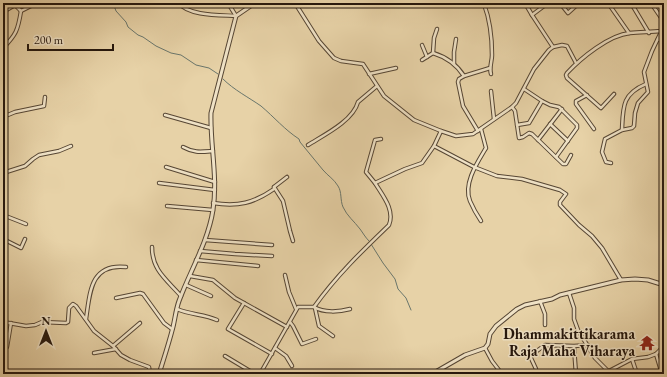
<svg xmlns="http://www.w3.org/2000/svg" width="667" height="377" viewBox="0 0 667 377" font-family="'EB Garamond',serif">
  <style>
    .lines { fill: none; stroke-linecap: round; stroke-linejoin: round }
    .stream { stroke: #69766c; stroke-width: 1 }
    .minor-casing { stroke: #564634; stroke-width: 4.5 }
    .tertiary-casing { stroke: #564634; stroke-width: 5 }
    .minor { stroke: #efe2c6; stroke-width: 2.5 }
    .tertiary { stroke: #efe2c6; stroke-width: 3 }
    .labels { text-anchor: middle; stroke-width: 3; stroke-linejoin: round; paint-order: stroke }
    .poi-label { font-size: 15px; font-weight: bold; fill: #25170d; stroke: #efe2c6; text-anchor: end }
  </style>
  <rect width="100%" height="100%" fill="#e7d2a7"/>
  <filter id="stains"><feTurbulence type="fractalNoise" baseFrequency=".005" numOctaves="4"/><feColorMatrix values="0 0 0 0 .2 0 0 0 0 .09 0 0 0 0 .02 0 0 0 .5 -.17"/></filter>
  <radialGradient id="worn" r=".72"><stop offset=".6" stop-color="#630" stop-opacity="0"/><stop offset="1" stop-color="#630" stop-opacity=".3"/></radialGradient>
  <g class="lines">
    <!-- stream -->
    <g class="stream">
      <polyline points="113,3 116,11 126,22 128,27 138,35 143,37 156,46 171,53 181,55 196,65 209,68 218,74"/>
      <path d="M223,79C234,90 248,97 261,106C274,117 285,130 299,139L300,142L323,170C328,176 334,179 338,186C342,192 340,200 343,207C347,216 354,221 360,229C363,233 365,237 369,241"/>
      <polyline points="371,244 383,263 395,279 398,289 406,298 411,310"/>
    </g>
    <defs>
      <g id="minor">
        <path d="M179,3C188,16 221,15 236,16"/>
        <polyline points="228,3 236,16"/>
        <polyline points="295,3 319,41 334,58 341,61 363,64 384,96 414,120 441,131"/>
        <polyline points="525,3 532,15"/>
        <polyline points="560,3 568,13 579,3"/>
        <polyline points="608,3 629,33"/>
        <polyline points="631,3 649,33"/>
        <polyline points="651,3 664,22"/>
        <polyline points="21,11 37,3"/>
        <polyline points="3,12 15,5 21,11"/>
        <polyline points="658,39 664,43"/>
        <polyline points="422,45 427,57"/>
        <polyline points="553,47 562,45 567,46 576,63"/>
        <path d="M3,48C16,35 18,30 21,11"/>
        <polyline points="433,53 434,38 437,29"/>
        <path d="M422,60L433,53C446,57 457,65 464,76"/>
        <polyline points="454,64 454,52 456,39"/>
        <polyline points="369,74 396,68"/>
        <path d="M491,74C489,67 492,62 492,55C492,38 490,20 484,4L498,3"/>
        <polyline points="524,89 542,101 550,105 559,107 577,125 577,128 556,157"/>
        <polyline points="491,91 494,119"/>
        <path d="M614,94L601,108L567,78L566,75L567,73C581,58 609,35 630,33C641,32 651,32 661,31L664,29"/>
        <polyline points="587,95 576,101 576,104 594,129"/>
        <polyline points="512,107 515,111 519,138 523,137 529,133 532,134 563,164 566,164 571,155"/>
        <polyline points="165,115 211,128"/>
        <polyline points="3,117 15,112 44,106 45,97"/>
        <polyline points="550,124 568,141"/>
        <polyline points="517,125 529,123 542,101"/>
        <path d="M481,129L486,148C477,163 463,184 470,201C473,208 477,215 481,221"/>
        <path d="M622,130C623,107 622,94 646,84"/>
        <polyline points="478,131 463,106 458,82 459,79 464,76 490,68"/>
        <polyline points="3,139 4,156 3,173 25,166 33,159 39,155 59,151 71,146"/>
        <polyline points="538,140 562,109"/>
        <path d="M308,145C324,135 353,121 358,102L377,86"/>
        <polyline points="434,146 474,167 497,176 522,179 560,190 566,194 560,202 560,205 579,225 592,236 602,248 621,280"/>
        <path d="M183,147C194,153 200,152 213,151"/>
        <polyline points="611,163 606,162 602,152 605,139 622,130 632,128 634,126 635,113 638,103 648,92 644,72 652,51 661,32"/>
        <polyline points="166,167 215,182"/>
        <polyline points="159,183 215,190"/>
        <polyline points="375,183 366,172 375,140 381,139"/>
        <polyline points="274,187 283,201 290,231 293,241"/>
        <path d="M213,203C238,207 254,203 274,189V187L287,177"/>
        <polyline points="167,206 213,210"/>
        <polyline points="3,215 26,224"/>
        <polyline points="3,239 21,248 25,239"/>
        <polyline points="205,240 272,245"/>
        <path d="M152,247C152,270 166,279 181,296"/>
        <polyline points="200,251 235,254 272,256"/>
        <polyline points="196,260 258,266"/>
        <polyline points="285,275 289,292 296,309"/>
        <polyline points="190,276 213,280 235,298 287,327"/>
        <polyline points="186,285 211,296"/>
        <polyline points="569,293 574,308 574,319 578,330 595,358 611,374"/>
        <polyline points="116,298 140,293 143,294 164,323 172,329"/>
        <polyline points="540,301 545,314 545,325"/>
        <polyline points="244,303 228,329 272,354"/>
        <path d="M314,307C324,313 339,312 350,309"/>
        <polyline points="315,308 319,326 333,336"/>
        <path d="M177,309C191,315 204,314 217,320"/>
        <path d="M86,319C90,293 90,263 126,267"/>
        <polyline points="3,322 26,326 35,325 42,322 66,323 68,322 69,308 73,304 76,306 94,331 113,346 121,355 130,360 149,367 150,374"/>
        <polyline points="290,322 293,326 302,344 316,339"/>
        <polyline points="113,346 140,323"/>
        <polyline points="7,347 11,323"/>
        <polyline points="574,347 576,374"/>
        <polyline points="275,348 286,356 292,366"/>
        <polyline points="485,348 492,361 502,374"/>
        <polyline points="94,353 116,349"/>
        <polyline points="656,354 662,374"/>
        <polyline points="225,356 255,374"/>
        <polyline points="632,359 637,374"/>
        <polyline points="536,369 530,356 545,345 574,346 588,345"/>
        <polyline points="609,371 632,359 648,357 656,354 664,346"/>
        <polyline points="546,372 554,374"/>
        <path d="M260,374L298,307H314C336,276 362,251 389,225C395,210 383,196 375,183L405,169L422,163L434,146L441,131L456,136L473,134L512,107L516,103L534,69L549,50L553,47L532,15L548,3"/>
      </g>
      <g id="tertiary">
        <path d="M159,374C164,358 169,343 173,327C175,319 176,309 179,301C190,271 208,242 213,210C218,177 210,145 211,113L236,16L255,3"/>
        <polyline points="432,374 465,355 485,348 488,344 490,334 496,326 517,309 525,305 552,299 560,295 621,280 635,279 648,280 664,285"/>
      </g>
    </defs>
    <!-- minor casing -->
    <use href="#minor" class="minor-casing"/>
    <!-- tertiary casing -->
    <use href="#tertiary" class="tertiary-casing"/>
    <!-- minor -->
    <use href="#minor" class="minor"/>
    <!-- tertiary -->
    <use href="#tertiary" class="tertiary"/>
  </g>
  <!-- icons -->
  <defs>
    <symbol id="temple-bare" viewBox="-9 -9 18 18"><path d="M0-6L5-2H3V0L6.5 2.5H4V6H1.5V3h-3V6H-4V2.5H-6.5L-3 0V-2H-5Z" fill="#8f2418" stroke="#efe2c6" stroke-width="2.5" paint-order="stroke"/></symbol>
  </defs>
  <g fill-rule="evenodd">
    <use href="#temple-bare" x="636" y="332" width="22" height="22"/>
  </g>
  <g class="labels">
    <!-- poi labels -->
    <g class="poi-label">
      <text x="635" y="339">Dhammakittikarama<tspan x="635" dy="17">Raja Maha Viharaya</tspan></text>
    </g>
  </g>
  <!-- margin -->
  <rect width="667" height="377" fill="none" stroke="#e7d2a7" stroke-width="16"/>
  <rect x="4" y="4" width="659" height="369" fill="none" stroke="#25170d" stroke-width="2"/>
  <rect x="8" y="8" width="651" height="361" fill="none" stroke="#25170d"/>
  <!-- north arrow -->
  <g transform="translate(46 331)" stroke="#efe2c6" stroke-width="3" paint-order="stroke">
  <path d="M0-3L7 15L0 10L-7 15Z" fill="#25170d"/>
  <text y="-6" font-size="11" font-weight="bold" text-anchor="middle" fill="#25170d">N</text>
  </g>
  <!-- scale -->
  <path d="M28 44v6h85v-6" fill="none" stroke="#25170d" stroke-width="2"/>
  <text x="34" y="44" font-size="12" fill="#25170d" stroke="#efe2c6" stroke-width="3" paint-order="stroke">200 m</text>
  <rect width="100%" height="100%" filter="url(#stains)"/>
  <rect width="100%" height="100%" fill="url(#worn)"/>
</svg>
